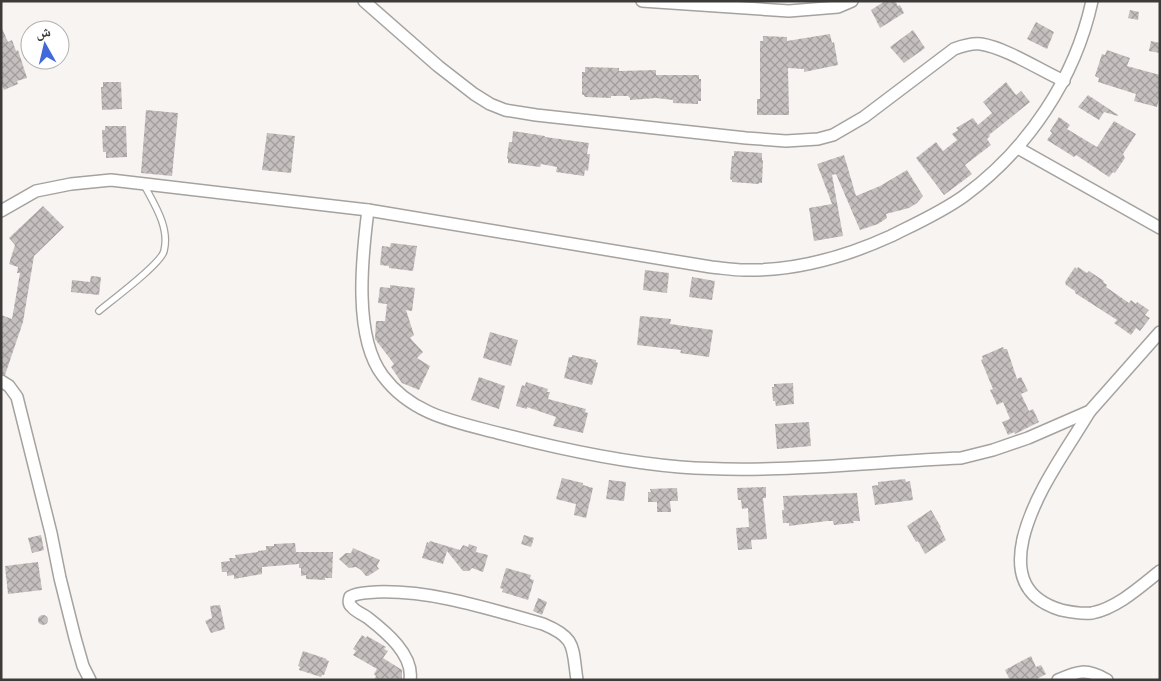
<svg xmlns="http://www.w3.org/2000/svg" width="1161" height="681" viewBox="0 0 1161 681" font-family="'Fira Sans Condensed','Noto Naskh Arabic',sans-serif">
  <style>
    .building { fill: url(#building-cross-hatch) }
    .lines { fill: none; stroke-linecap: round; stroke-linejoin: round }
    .lane-casing { stroke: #a5a29f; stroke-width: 8 }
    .street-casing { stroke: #a5a29f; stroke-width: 14 }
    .lane { stroke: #fff; stroke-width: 5.5 }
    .street { stroke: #fff; stroke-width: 11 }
  </style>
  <defs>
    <pattern id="building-cross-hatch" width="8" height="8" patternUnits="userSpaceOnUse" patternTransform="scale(1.25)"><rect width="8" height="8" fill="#c5c0bf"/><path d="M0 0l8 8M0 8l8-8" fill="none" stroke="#a19d9c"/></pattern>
  </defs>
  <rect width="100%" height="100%" fill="#f8f4f1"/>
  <!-- building -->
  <g class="building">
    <polygon points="885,1 895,1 898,6 900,5 904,13 880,28 871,10"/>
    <polygon points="1130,10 1139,12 1138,20 1128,18"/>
    <polygon points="1036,22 1054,32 1047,49 1027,39"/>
    <polygon points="1,26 8,42 12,40 16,51 18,50 27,78 17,81 18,84 4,90 1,83"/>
    <polygon points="913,30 925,48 904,63 890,47"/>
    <polygon points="830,34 832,43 834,42 838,65 804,72 804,69 788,68 789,115 757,115 757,99 760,99 760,41 763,41 763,36 787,37 787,41"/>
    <polygon points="1151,41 1160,43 1160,53 1149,51"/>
    <polygon points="1107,50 1130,58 1127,66 1160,75 1160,95 1157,107 1134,101 1136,94 1098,82 1099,78 1095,76 1102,54 1105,55"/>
    <polygon points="585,67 619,68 619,71 656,70 656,75 699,75 699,79 701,79 701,101 698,101 698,104 673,103 673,100 656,98 630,100 630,98 628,96 611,96 611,98 585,97 584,95 582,95 582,72 585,72"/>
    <polygon points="103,82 121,82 122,109 102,110 101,87 103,87"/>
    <polygon points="1006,82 1016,95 1021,91 1030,102 989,135 990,136 987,139 991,145 965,165 972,174 944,195 916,158 936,142 943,151 957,140 952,134 958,130 956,128 973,118 978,125 992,113 983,102"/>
    <polygon points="1088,95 1118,115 1118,116 1104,112 1099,120 1078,107"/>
    <polygon points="146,110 178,113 172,176 141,173"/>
    <polygon points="1059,117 1070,125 1067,129 1097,147 1114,121 1136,134 1123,154 1125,158 1115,173 1113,172 1109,177 1076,155 1074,157 1047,140 1052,133 1050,131"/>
    <polygon points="105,126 126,126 127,157 106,158 106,152 103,152 102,130 105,130"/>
    <polygon points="513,131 545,136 545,137 589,143 587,154 590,154 588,171 585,170 584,176 556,172 557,167 541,164 540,167 508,163 508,159 507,158 509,142 512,142"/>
    <polygon points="267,133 295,136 291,173 262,170"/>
    <polygon points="734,151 762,153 762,160 763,160 762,183 759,183 759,184 732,182 732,180 730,179 732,156 734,156"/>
    <polygon points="844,155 856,196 880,186 907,170 923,196 917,203 909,208 886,214 887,218 878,224 860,230 836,174 832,175 843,236 814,241 809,208 832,204 817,164"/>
    <polygon points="43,206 64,227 34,256 23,322 5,375 1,374 1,315 12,319 20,273 17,273 18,267 9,264 15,245 9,238"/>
    <polygon points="391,243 417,246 413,271 389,268 389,266 380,265 382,246 390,247"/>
    <polygon points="1075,267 1077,269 1078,267 1087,273 1089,271 1104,281 1103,282 1107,285 1106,287 1129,303 1131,300 1136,304 1137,302 1149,310 1145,315 1150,318 1140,331 1136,328 1131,335 1114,323 1117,320 1075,293 1075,291 1066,285 1065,282"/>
    <polygon points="645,270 669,273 667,293 643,290"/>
    <polygon points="91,276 101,277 99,295 71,292 72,280 90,282"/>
    <polygon points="692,277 715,281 712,300 689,297"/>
    <polygon points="390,285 415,288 412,311 406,310 414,335 410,338 423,352 417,358 430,366 419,390 402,383 391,367 394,364 375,339 376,321 385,321 387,304 378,303 380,287 390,288"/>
    <polygon points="640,316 671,319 670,324 713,330 709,357 680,353 681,350 637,345"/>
    <polygon points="490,332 518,340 511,366 483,358"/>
    <polygon points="1003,347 1004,349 1007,349 1017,379 1021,377 1028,391 1021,394 1029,411 1033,409 1039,422 1015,434 1014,432 1008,435 1002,422 1010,419 1003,402 997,405 990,390 993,389 981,360 983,359 982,356"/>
    <polygon points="572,355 596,360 596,362 598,363 592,385 564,378 569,357 572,357"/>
    <polygon points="479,377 505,386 499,409 471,400"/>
    <polygon points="526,382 548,389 547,392 550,392 548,399 586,409 585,412 588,413 583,433 553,426 556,417 527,407 527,409 516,406 522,385 525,386"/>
    <polygon points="793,383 794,404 776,406 775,401 773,401 772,387 774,387 774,384"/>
    <polygon points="809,422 811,446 777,449 775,424"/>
    <polygon points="562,478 583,483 583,485 593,488 586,518 574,515 576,504 556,499"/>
    <polygon points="905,479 906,482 910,481 913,500 875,505 872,486 878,485 878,482"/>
    <polygon points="609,480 626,482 624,501 606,499"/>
    <polygon points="766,487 766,498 763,498 767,539 751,540 752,549 738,550 736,528 749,527 748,508 742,509 741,500 738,500 737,488"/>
    <polygon points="677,488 678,501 670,501 671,512 657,512 657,502 648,502 648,492 651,492 650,489"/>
    <polygon points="857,493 860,521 853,521 854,523 834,525 833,521 827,521 789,526 789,523 783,523 782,510 784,510 783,496"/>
    <polygon points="931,510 941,527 940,528 946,540 925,554 918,541 916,542 907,526"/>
    <polygon points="41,535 44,550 32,553 28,538"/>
    <polygon points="524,535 534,538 531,547 521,544"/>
    <polygon points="430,541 460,550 463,545 468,547 469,544 477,547 476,552 488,555 483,572 472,568 469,571 463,571 447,551 443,564 422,558 427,542 429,543"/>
    <polygon points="295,543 296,552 333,552 332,578 325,578 325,580 306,579 306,575 301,576 301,568 299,568 299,564 262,567 262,574 234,579 234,575 227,576 227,572 222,572 221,562 230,561 229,558 236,558 235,555 258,552 258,551 266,550 266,546 274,546 274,544"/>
    <polygon points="353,548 380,560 377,566 379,569 368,576 366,576 361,570 356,567 349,568 339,559 346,553 351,553"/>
    <polygon points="38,562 42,590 8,594 5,566"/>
    <polygon points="506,568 531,575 530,579 534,580 528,600 502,592 503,589 500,588"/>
    <polygon points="538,598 547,602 542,615 533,611"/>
    <polygon points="220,605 225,629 211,633 205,621 212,618 210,606"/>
    <circle cx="43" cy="620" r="5"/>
    <polygon points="362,635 366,638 367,636 386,647 384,649 388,651 383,658 402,670 402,680 374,680 376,676 374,674 377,669 353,655 356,651 353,649"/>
    <polygon points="303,651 327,659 326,660 329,661 324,675 322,675 321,677 299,670 300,667 298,666"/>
    <polygon points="1031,656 1036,667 1041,665 1046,674 1035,680 1010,680 1005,670"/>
  </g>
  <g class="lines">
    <defs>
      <path id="lane" d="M99,311C112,300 161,264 164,251C170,227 154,204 143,183"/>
      <g id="street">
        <path d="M364,1L438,66L474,94L490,104L505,110L536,115L746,138L786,141L818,139L833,135L864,117L954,49C962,46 971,43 981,44C1006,48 1040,70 1064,81"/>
        <polyline points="642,1 789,11 838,7 852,1"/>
        <polyline points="1018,148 1160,228"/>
        <path d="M368,210C362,257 353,337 383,376C413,416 457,422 502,434C560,449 620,462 680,467C773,474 868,462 961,458L993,450L1028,438L1090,411L1160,332"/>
        <path d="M1,211L36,191L71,184L111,180L368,210L711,267C722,268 733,270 745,270C796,271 845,257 891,236C915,224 942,212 964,196C1028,149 1075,79 1092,1"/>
        <polyline points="1,381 9,386 17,397 51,533 60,578 75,638 83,666 90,680"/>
        <path d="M1090,411C1066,451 1034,493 1023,539C1015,575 1025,599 1061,610C1070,612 1083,614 1092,613C1117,608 1140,587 1160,571"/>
        <path d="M410,680C414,655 386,632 368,618C363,614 356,612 352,607C348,604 349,600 350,597C358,592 367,593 376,592C433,590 489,609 543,624C577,638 572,647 577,680"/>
        <path d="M1058,680C1078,671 1086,668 1107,680"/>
      </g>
    </defs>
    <!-- lane casing -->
    <use href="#lane" class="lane-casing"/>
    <!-- street casing -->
    <use href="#street" class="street-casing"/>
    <!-- lane -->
    <use href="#lane" class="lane"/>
    <!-- street -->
    <use href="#street" class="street"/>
  </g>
  <!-- border -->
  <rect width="1161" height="681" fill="none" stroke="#3c3b39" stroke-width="5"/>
  <!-- north arrow -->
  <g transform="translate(45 45) rotate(352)"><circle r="24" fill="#ffffff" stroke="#b1b1b0"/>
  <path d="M0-4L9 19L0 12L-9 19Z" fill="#4169db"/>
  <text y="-8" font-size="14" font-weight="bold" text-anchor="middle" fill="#3c3b39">ش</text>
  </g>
</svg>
